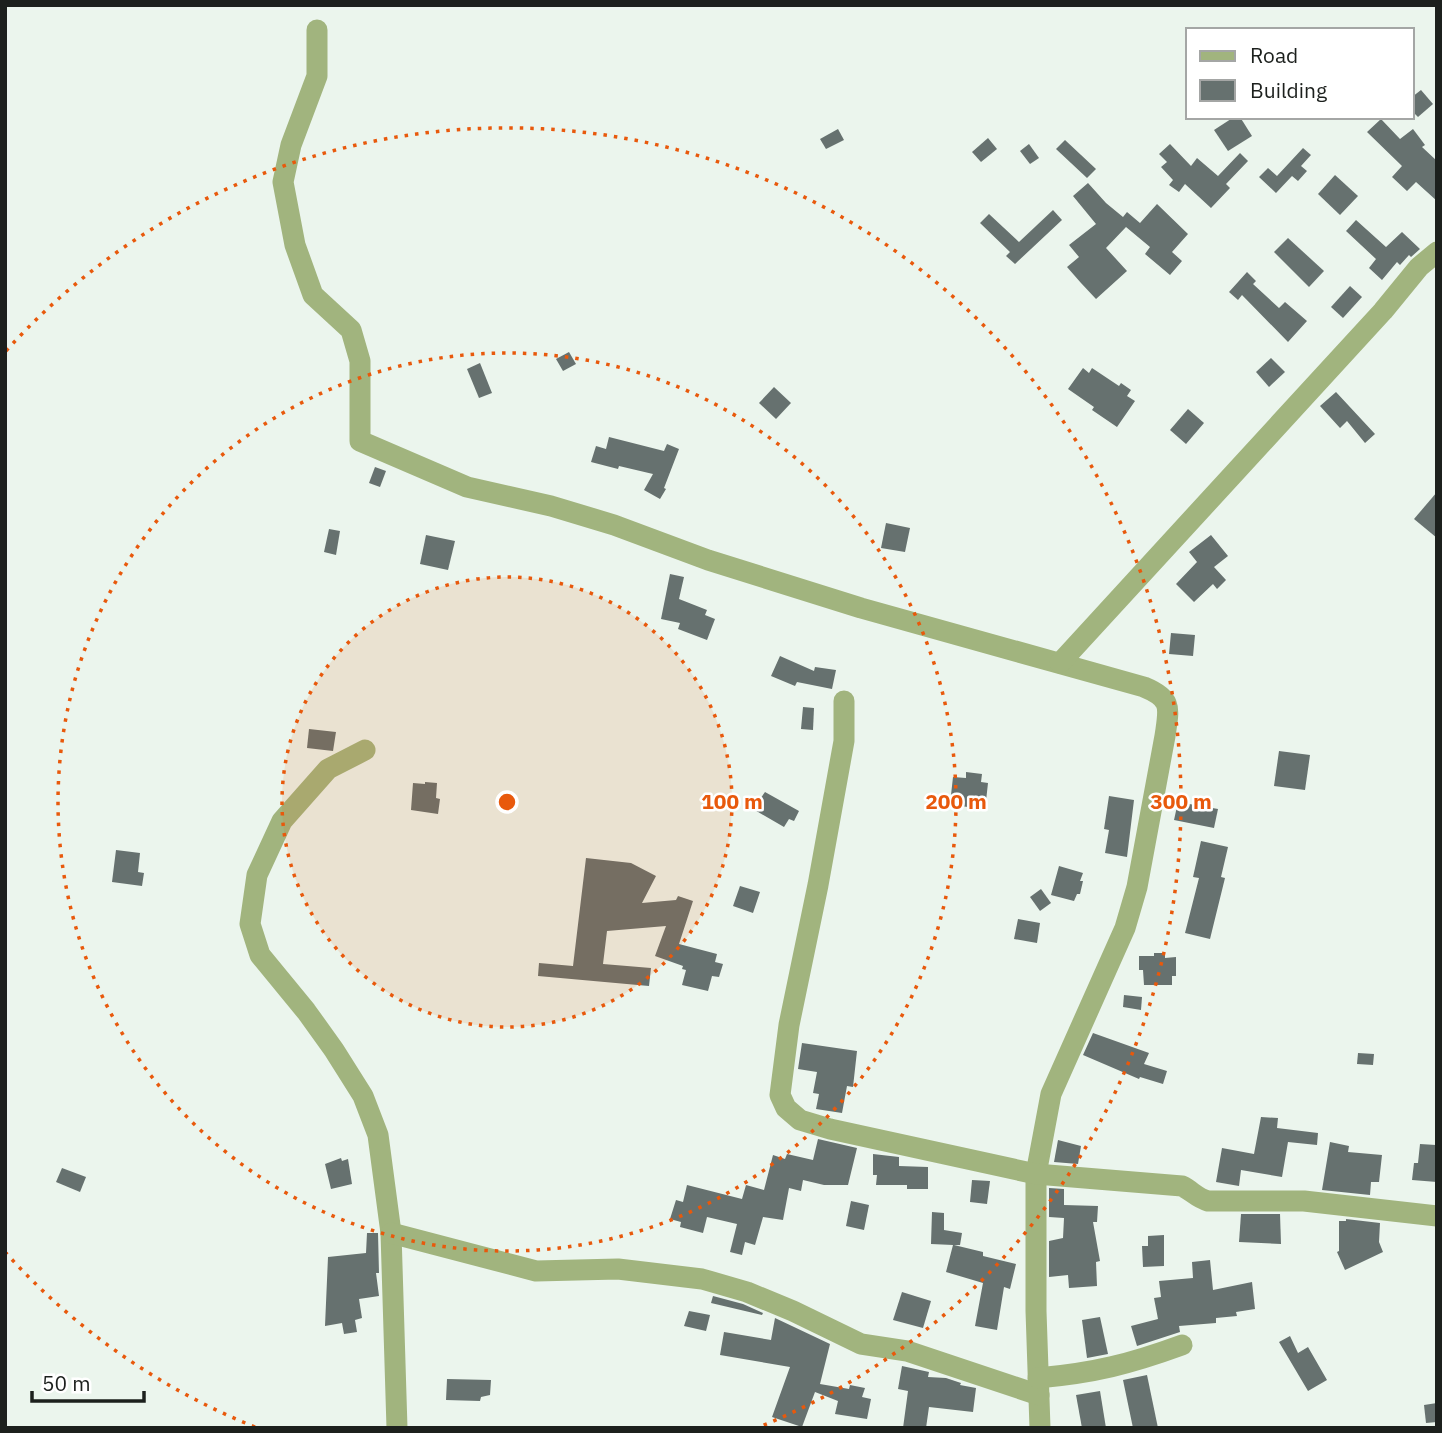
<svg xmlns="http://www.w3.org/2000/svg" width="1442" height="1433" viewBox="0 0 1442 1433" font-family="'IBM Plex Sans',sans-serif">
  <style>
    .building { fill: #66716f }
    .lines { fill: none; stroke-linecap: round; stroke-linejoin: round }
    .minor { stroke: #a1b47e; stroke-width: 21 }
    .ring { fill: none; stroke: #e8590c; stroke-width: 3.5; stroke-dasharray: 3.5 7 }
    .centre { fill: #e8590c; stroke: #fff; stroke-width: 3.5 }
    .ring-label { font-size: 21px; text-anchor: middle; font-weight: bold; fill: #e8590c; stroke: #fff; stroke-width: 5; stroke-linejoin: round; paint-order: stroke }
  </style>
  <rect width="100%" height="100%" fill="#ebf5ed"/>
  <!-- building -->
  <g class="building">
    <polygon points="1421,90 1433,104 1418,117 1412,111 1412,97"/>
    <polygon points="1234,117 1240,117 1252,136 1228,151 1214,130"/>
    <polygon points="1381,119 1400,139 1413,129 1425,145 1422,147 1437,161 1437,201 1416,182 1407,191 1392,177 1402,166 1367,132"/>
    <polygon points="838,129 844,140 826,149 820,139"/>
    <polygon points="988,138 997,149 981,162 972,152"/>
    <polygon points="1065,140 1096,169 1087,178 1056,149"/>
    <polygon points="1029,144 1039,158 1030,164 1020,151"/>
    <polygon points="1170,144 1191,166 1197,158 1218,176 1240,153 1248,161 1226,184 1230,188 1211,208 1185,184 1179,192 1169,185 1173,180 1161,167 1167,162 1159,154"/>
    <polygon points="1303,148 1311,155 1301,166 1307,171 1298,181 1292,176 1276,193 1259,177 1268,168 1277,176"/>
    <polygon points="1335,175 1358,196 1340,215 1318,194"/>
    <polygon points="1088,183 1106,203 1123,217 1127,212 1140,223 1157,204 1188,234 1172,252 1182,261 1170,275 1145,254 1150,247 1126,227 1106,248 1127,271 1096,299 1081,283 1067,267 1079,257 1069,245 1096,224 1073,196"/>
    <polygon points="1053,210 1062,220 1015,264 1006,256 1010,252 980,223 989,214 1019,242"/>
    <polygon points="1356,220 1386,247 1402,232 1420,249 1411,257 1409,255 1400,265 1397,262 1382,280 1369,268 1376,259 1346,231"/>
    <polygon points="1288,238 1324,271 1309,287 1274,252"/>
    <polygon points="1247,272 1256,281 1253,284 1279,308 1285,302 1307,321 1288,342 1242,295 1238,300 1229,292"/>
    <polygon points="1350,286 1362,297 1343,318 1331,307"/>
    <polygon points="569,352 576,364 563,371 556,359"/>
    <polygon points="1271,358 1285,372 1269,387 1256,372"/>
    <polygon points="480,363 492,393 479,398 467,369"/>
    <polygon points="1083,368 1089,373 1092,368 1119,386 1121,383 1131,390 1127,396 1135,401 1117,427 1092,410 1094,407 1068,389"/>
    <polygon points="774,387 791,403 776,419 759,403"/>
    <polygon points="1336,392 1375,434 1365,443 1347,421 1340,428 1320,406"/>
    <polygon points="1188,409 1204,423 1186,444 1170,430"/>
    <polygon points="609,437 664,451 667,444 679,449 664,488 666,489 660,499 644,490 653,474 619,466 618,469 591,462 596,446 606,449"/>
    <polygon points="375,467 386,471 380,487 369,483"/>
    <polygon points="1437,492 1437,538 1414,519"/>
    <polygon points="886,523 910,528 905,552 881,548"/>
    <polygon points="329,529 340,531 336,555 324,552"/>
    <polygon points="426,535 455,541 448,570 420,564"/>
    <polygon points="1211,535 1228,556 1214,567 1226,580 1217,589 1213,584 1194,602 1176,584 1197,562 1189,552"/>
    <polygon points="670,574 684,577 679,599 707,610 705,615 715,619 707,640 678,629 680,623 661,619"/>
    <polygon points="1171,633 1195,635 1193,656 1169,654"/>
    <polygon points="780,656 814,671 815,667 836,670 832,689 797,682 795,686 771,676"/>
    <polygon points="803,707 814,708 813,730 801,729"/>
    <polygon points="309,729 336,732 333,751 307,748"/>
    <polygon points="1279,751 1310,755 1305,790 1274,786"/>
    <polygon points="966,772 982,774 981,782 988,783 985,810 950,804 953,777 966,778"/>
    <polygon points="425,782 437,783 436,798 440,799 438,814 411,810 413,783 425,784"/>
    <polygon points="765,792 799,811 794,821 789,819 784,827 753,809"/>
    <polygon points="1109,796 1134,800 1127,857 1105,853 1109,830 1104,829"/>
    <polygon points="1178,802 1218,809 1214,828 1174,820"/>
    <polygon points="1201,841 1228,847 1221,877 1225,878 1210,939 1185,933 1199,878 1193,877"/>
    <polygon points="116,850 140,853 138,872 144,873 142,886 112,882"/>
    <polygon points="586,858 631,863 656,876 642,903 676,900 678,896 693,901 679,944 717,954 715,962 723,964 719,977 712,976 708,991 682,985 686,970 682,969 683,966 655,956 666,926 607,931 603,964 651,968 649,986 538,976 539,963 573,966"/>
    <polygon points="1059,866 1083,873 1080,881 1083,881 1080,894 1077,894 1074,901 1051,895"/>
    <polygon points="740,886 760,892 753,913 733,906"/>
    <polygon points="1041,889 1051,903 1040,911 1030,897"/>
    <polygon points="1018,919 1040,923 1037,943 1014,939"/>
    <polygon points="1154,953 1165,953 1165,958 1176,957 1176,976 1172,976 1172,985 1144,985 1143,970 1139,970 1139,956 1154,956"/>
    <polygon points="1124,995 1142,997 1141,1010 1123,1007"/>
    <polygon points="1093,1033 1149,1053 1144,1064 1167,1071 1163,1084 1140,1077 1139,1079 1083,1055"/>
    <polygon points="802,1043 857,1051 853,1087 847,1086 842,1113 816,1109 819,1094 813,1093 817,1072 798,1069"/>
    <polygon points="1358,1053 1374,1054 1373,1065 1357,1064"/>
    <polygon points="1261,1117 1278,1118 1277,1128 1318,1133 1317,1145 1288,1142 1282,1177 1241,1170 1239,1186 1216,1182 1222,1148 1254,1154"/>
    <polygon points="818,1139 857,1148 848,1185 824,1185 803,1180 801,1191 789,1188 783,1220 763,1217 755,1245 745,1242 742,1255 730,1252 737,1224 707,1217 703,1233 680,1227 681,1222 670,1219 676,1200 683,1202 687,1185 742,1199 746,1185 764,1190 773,1155 785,1159 787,1154 813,1160"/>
    <polygon points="1058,1140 1081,1146 1078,1164 1054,1162"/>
    <polygon points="1330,1142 1349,1146 1348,1152 1382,1155 1379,1182 1371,1182 1370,1195 1322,1190"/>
    <polygon points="1420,1144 1436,1145 1437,1182 1412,1180 1414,1163 1418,1163"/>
    <polygon points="873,1154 899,1157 899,1166 928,1167 928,1189 907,1189 907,1185 876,1185 877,1175 873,1175"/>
    <polygon points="341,1158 342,1161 348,1159 352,1184 331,1189 325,1164"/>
    <polygon points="62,1168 86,1177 80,1192 56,1182"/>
    <polygon points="972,1180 990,1181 987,1204 970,1202"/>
    <polygon points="1049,1188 1064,1189 1064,1205 1098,1206 1097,1222 1093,1222 1100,1261 1096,1262 1097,1286 1069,1288 1068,1275 1049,1277 1049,1241 1063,1238 1064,1218 1049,1217"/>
    <polygon points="851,1201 869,1205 864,1230 846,1226"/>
    <polygon points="932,1212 944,1213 944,1230 962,1233 960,1245 954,1245 983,1252 983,1256 1016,1264 1010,1289 1004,1287 997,1330 975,1326 983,1283 946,1272 953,1245 931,1244"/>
    <polygon points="1241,1214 1280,1214 1281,1244 1239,1242"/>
    <polygon points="1346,1219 1380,1223 1379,1242 1383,1252 1345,1270 1337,1252 1339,1251 1339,1221 1346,1221"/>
    <polygon points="367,1233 378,1233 379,1273 376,1273 379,1296 359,1299 362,1318 355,1320 357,1332 344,1334 342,1323 325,1326 328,1257 366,1253"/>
    <polygon points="1164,1235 1164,1266 1143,1267 1142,1246 1148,1246 1148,1236"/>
    <polygon points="1210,1260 1213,1290 1252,1282 1255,1309 1236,1312 1237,1316 1216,1318 1216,1323 1179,1326 1180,1332 1137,1346 1131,1326 1158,1319 1154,1298 1161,1297 1159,1281 1193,1278 1192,1262"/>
    <polygon points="902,1292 931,1301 923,1328 893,1320"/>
    <polygon points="713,1296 743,1304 763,1313 762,1315 711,1303"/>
    <polygon points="689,1311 710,1315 706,1331 684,1326"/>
    <polygon points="1100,1317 1108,1354 1087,1358 1082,1320"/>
    <polygon points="775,1318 830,1344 820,1384 849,1389 850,1385 865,1388 862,1397 871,1399 867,1419 835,1414 838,1401 815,1392 802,1427 772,1417 790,1367 720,1355 724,1332 771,1340"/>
    <polygon points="1290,1336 1298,1353 1308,1347 1327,1380 1308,1391 1279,1342"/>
    <polygon points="902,1366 929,1372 928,1377 946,1378 961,1383 960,1385 976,1388 973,1412 929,1407 926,1428 903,1428 908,1391 898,1389"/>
    <polygon points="1147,1375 1158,1428 1133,1428 1123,1380"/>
    <polygon points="447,1379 491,1380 490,1395 481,1397 480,1401 446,1400"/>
    <polygon points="1100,1391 1106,1428 1082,1428 1076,1395"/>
    <polygon points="1437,1403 1437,1422 1426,1423 1424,1405"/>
  </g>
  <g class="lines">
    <!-- minor -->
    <g class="minor">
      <path d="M317,30V76L291,145L283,182L295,245L313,295L351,330L360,361V441L467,487L551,506L614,525L708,560L861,608L1144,687C1173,699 1169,708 1165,736L1137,887L1125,928L1051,1094L1036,1174V1311L1040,1428"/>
      <polyline points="1060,663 1383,311 1419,267 1437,252"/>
      <path d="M844,701V741L818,885L789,1025L780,1095L786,1108L800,1120L830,1129L1036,1174L1182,1186C1192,1191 1197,1198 1208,1201H1304L1437,1216"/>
      <polyline points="365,750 328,769 282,821 257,875 250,924 260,955 306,1011 334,1050 363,1096 378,1135 391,1233 397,1428"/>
      <polyline points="391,1233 536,1271 618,1269 702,1279 747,1292 793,1311 861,1344 907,1351 1039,1395"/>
      <path d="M1038,1378C1094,1373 1130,1364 1182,1345"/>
    </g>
  </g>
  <!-- distance rings -->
  <circle cx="507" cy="802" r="225" fill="#e8590c" fill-opacity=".12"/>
  <g class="ring">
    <circle cx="507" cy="802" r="225"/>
    <circle cx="507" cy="802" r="449"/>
    <path d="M255 1427A674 674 0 0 1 6 1253M6 351A674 674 0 1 1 759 1427"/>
  </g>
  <circle cx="507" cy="802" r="10" class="centre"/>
  <g class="ring-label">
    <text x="732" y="809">100 m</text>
    <text x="956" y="809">200 m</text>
    <text x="1181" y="809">300 m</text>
  </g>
  <!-- border -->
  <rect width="1442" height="1433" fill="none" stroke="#1c201d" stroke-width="14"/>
  <!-- legend -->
  <rect x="1186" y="28" width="228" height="91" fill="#ffffff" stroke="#a4a6a5" stroke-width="2"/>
  <rect x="1200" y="51" width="35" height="10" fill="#a1b47e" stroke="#a4a6a5" stroke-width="2"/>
  <text x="1250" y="63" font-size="21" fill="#1c201d">Road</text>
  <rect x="1200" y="80" width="35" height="21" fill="#66716f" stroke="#a4a6a5" stroke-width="2"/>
  <text x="1250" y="98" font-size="21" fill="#1c201d">Building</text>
  <!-- scale -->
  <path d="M32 1391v10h112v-10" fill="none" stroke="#1c201d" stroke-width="3.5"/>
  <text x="42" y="1391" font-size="21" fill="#1c201d" stroke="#ffffff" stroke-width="5" paint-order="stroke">50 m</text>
</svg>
